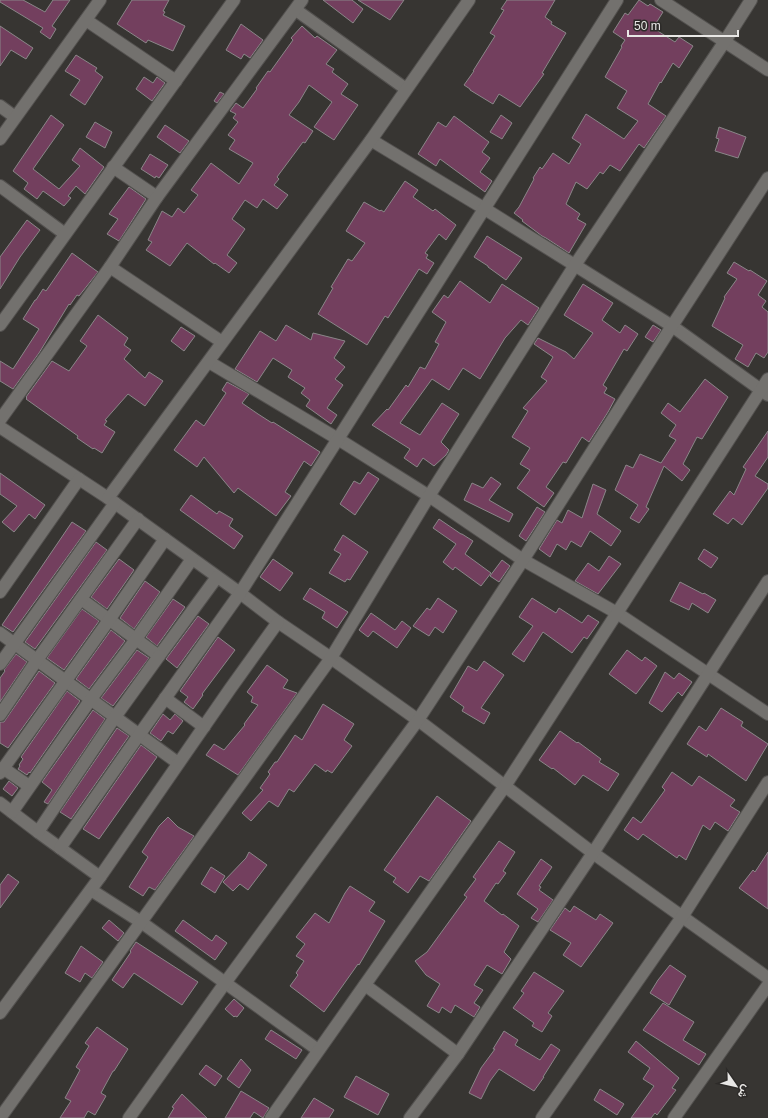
<svg xmlns="http://www.w3.org/2000/svg" width="768" height="1118" viewBox="0 0 768 1118" font-family="Arial,Vazirmatn,sans-serif">
  <style>
    .building { fill: #733f5e; stroke: #8a8688 }
    .lines { fill: none; stroke-linecap: round; stroke-linejoin: round }
    .minor-casing { stroke: #53514f; stroke-width: 14 }
    .minor { stroke: #73716e; stroke-width: 12 }
  </style>
  <rect width="100%" height="100%" fill="#373532"/>
  <!-- building -->
  <g class="building">
    <polygon points="0,0 23,0 45,12 53,0 70,0 52,26 56,29 50,39 40,32 43,28 0,2"/>
    <polygon points="132,0 169,0 163,11 165,12 163,15 185,26 173,51 148,40 146,43 117,24"/>
    <polygon points="323,0 352,0 363,9 353,23"/>
    <polygon points="358,0 404,0 390,20"/>
    <polygon points="507,0 555,0 545,17 552,22 551,24 566,33 542,73 544,74 520,107 499,94 493,104 470,90 470,89 464,85 474,71 473,71 495,36 490,33 504,10 501,9"/>
    <polygon points="639,0 648,6 650,4 663,12 653,28 675,42 679,37 693,46 679,68 673,63 661,83 660,82 648,104 666,116 644,148 639,144 620,171 610,165 603,174 600,172 587,189 576,182 566,204 580,214 577,219 586,224 569,253 546,238 542,236 522,221 523,220 514,213 519,207 534,179 533,178 540,167 542,169 553,153 569,164 581,144 572,138 586,114 624,139 638,121 617,108 627,91 605,77 622,47 621,46 625,40 613,32 625,13 628,15"/>
    <polygon points="241,24 263,40 250,58 244,54 241,59 226,50"/>
    <polygon points="0,26 33,48 26,59 11,50 0,66"/>
    <polygon points="302,26 315,38 317,36 337,50 326,64 334,69 332,72 348,84 341,94 358,105 334,140 314,127 332,102 309,85 299,102 289,115 313,131 305,143 303,142 277,177 279,179 274,185 288,195 277,209 263,199 257,208 245,200 232,219 245,229 227,255 237,263 229,273 215,263 214,264 187,243 170,266 146,250 152,242 148,240 162,211 172,217 178,208 184,213 198,195 191,190 211,163 239,184 253,163 229,149 235,140 228,135 238,122 233,118 236,114 230,111 236,103 243,108 257,89 256,88 268,71 270,72 293,40 291,38"/>
    <polygon points="76,55 97,68 95,71 103,77 85,105 70,95 80,80 65,71"/>
    <polygon points="144,77 153,83 157,77 165,83 152,101 136,89"/>
    <polygon points="220,92 224,94 217,103 214,101"/>
    <polygon points="51,115 64,125 33,169 59,189 80,166 72,160 80,148 104,167 85,194 76,186 68,196 71,198 64,206 43,191 37,199 24,189 28,183 13,171"/>
    <polygon points="501,115 512,123 502,139 490,132"/>
    <polygon points="454,116 489,142 482,152 490,158 480,172 492,181 485,192 440,159 436,166 418,154 438,122 446,127"/>
    <polygon points="95,122 112,132 105,148 86,137"/>
    <polygon points="165,125 189,141 180,153 157,137"/>
    <polygon points="719,127 746,137 738,158 715,151 719,139 716,138"/>
    <polygon points="150,154 168,165 159,178 156,176 155,178 141,169"/>
    <polygon points="405,181 418,190 413,197 433,211 435,209 456,225 446,240 439,234 425,253 428,255 426,258 434,263 427,274 419,269 388,318 385,316 367,345 318,314 333,288 331,287 348,259 352,261 365,243 346,231 364,202 380,211 381,210 384,212"/>
    <polygon points="129,187 146,199 119,241 107,234 118,219 109,214"/>
    <polygon points="27,220 40,230 20,257 0,289 0,257"/>
    <polygon points="487,236 522,258 506,280 488,267 488,266 474,257"/>
    <polygon points="72,253 98,272 79,296 77,295 70,305 69,304 39,353 13,389 0,381 0,361 13,369 39,329 23,319 35,300 36,300 43,289 46,291"/>
    <polygon points="734,262 749,271 750,270 767,281 758,295 766,301 762,307 768,312 768,352 764,358 756,353 748,367 735,359 743,345 712,326 725,298 724,297 737,279 727,273"/>
    <polygon points="460,281 490,303 502,284 539,308 528,325 521,320 505,338 480,379 463,368 449,390 432,379 400,423 420,435 442,403 459,414 441,442 449,450 446,455 434,466 423,458 417,467 404,458 410,449 372,425 387,409 388,410 406,385 408,387 420,367 425,369 439,344 435,342 446,322 432,312 444,295 448,298"/>
    <polygon points="583,284 613,303 602,320 620,333 625,325 638,334 627,351 624,349 603,385 607,388 604,393 615,399 608,412 589,442 582,437 566,463 563,462 546,487 554,493 544,507 517,488 530,470 520,464 530,448 512,437 528,411 523,408 547,381 541,377 553,357 534,344 538,338 566,352 574,359 593,333 564,315"/>
    <polygon points="98,315 128,338 124,345 131,350 124,359 145,378 149,372 163,381 145,406 128,394 105,420 107,421 104,425 115,432 102,453 94,448 93,449 77,438 78,436 26,399 27,398 26,397 52,361 69,371 87,346 80,341"/>
    <polygon points="286,325 311,340 313,333 345,341 334,358 345,367 335,379 343,385 327,408 337,415 331,424 306,406 310,400 301,393 305,388 288,377 292,370 273,358 257,382 235,369 260,331 276,341"/>
    <polygon points="653,325 661,330 653,342 645,337"/>
    <polygon points="181,327 195,336 184,351 171,341"/>
    <polygon points="705,379 728,397 702,439 697,437 683,464 690,470 682,481 664,466 646,507 649,509 639,523 630,518 638,505 615,490 626,465 633,468 640,454 661,463 676,440 669,436 676,425 661,413 668,403 680,412"/>
    <polygon points="227,382 249,394 242,403 258,414 272,423 273,422 320,452 311,466 304,461 285,492 291,496 276,516 238,488 234,493 204,457 197,467 174,450 196,420 204,426 226,393 222,390"/>
    <polygon points="768,431 768,457 755,476 768,484 768,488 742,525 733,518 728,524 713,514 730,491 734,495 746,469 743,467"/>
    <polygon points="368,472 379,479 355,515 340,504 354,481 360,484"/>
    <polygon points="0,473 45,505 35,519 29,514 14,532 2,522 17,506 0,494"/>
    <polygon points="491,477 501,484 489,500 513,514 509,522 464,500 472,483 483,488"/>
    <polygon points="593,484 606,490 597,514 621,531 611,546 590,531 581,547 571,541 566,550 557,544 550,557 539,549 557,520 562,523 568,510 582,518"/>
    <polygon points="191,495 217,514 219,511 233,519 229,526 243,536 234,549 180,510"/>
    <polygon points="537,507 545,512 526,541 519,536"/>
    <polygon points="439,519 461,534 462,534 473,541 465,554 491,573 481,586 455,567 453,570 443,562 456,544 433,528"/>
    <polygon points="72,522 86,531 13,632 2,625"/>
    <polygon points="343,535 368,552 350,580 347,579 345,582 329,573 341,554 334,550"/>
    <polygon points="96,542 107,550 35,649 25,642"/>
    <polygon points="704,549 718,558 711,568 698,559"/>
    <polygon points="609,556 621,564 598,594 575,581 588,563 599,571"/>
    <polygon points="119,559 134,570 107,609 91,597"/>
    <polygon points="273,559 293,573 280,591 260,577"/>
    <polygon points="502,560 510,566 499,582 490,576"/>
    <polygon points="145,581 160,592 134,629 120,618"/>
    <polygon points="680,582 703,594 704,593 716,600 708,613 692,603 689,610 670,601"/>
    <polygon points="310,588 348,612 337,628 322,618 325,612 303,599"/>
    <polygon points="438,598 457,611 443,633 435,627 429,636 413,626 427,608 430,610"/>
    <polygon points="532,598 556,613 559,608 582,623 588,615 599,622 587,639 584,637 572,653 543,632 524,662 512,654 533,626 519,617"/>
    <polygon points="173,599 185,607 157,646 146,637"/>
    <polygon points="82,609 99,621 64,670 47,658"/>
    <polygon points="371,613 395,630 402,621 411,628 397,648 373,631 368,637 359,630"/>
    <polygon points="198,616 209,624 177,668 166,659"/>
    <polygon points="111,630 125,641 89,689 76,679"/>
    <polygon points="218,637 235,650 202,694 203,695 193,709 184,702 188,697 180,691"/>
    <polygon points="137,650 149,658 113,706 101,698"/>
    <polygon points="627,650 642,661 645,657 657,666 636,694 609,674"/>
    <polygon points="16,654 27,662 0,702 0,678 5,671 4,670"/>
    <polygon points="484,661 504,675 481,708 490,713 484,724 462,711 464,707 450,697 468,666 477,671"/>
    <polygon points="267,665 288,680 283,688 297,693 238,775 206,755 214,744 224,750 245,725 244,724 258,705 251,702 253,697 247,692"/>
    <polygon points="39,671 55,683 8,748 0,743 0,722 4,722 6,719"/>
    <polygon points="665,672 674,679 679,673 692,682 682,696 678,692 662,712 649,703"/>
    <polygon points="67,691 80,701 30,773 29,772 27,775 18,769 20,766 19,765 23,759 21,757"/>
    <polygon points="323,704 354,724 344,740 352,746 332,773 327,770 326,772 315,764 294,792 289,789 278,807 269,801 251,821 242,813 263,790 260,788 270,774 268,772 275,762 277,762 295,735 302,740"/>
    <polygon points="721,708 743,722 741,726 768,744 746,781 708,754 707,757 687,744 699,726 706,731"/>
    <polygon points="93,710 105,719 48,804 44,802 52,790 42,782"/>
    <polygon points="163,714 170,720 175,714 183,721 173,734 168,731 161,741 150,733"/>
    <polygon points="117,728 129,736 71,819 60,812"/>
    <polygon points="560,731 577,743 578,742 601,759 599,762 619,774 608,791 583,775 575,785 553,768 552,769 539,760"/>
    <polygon points="141,745 157,757 99,839 83,829"/>
    <polygon points="672,772 692,786 699,776 735,800 730,806 740,812 728,831 715,822 710,830 703,825 686,860 679,855 677,858 643,834 638,840 624,830 633,817 641,823 665,790 662,787"/>
    <polygon points="9,781 18,788 12,796 3,789"/>
    <polygon points="437,796 471,821 429,881 420,876 408,893 393,882 396,878 384,870"/>
    <polygon points="168,817 178,827 194,836 155,890 149,887 143,896 129,887 148,857 142,852 159,826"/>
    <polygon points="499,841 515,852 503,871 506,873 498,884 496,883 484,901 502,915 503,914 519,926 504,952 511,959 502,974 487,965 474,985 483,990 474,1003 480,1007 474,1017 455,1005 451,1013 442,1007 439,1013 427,1006 440,984 426,975 415,961 427,952 467,897 464,895 476,879 473,877"/>
    <polygon points="249,852 267,865 248,890 240,884 233,891 223,882 246,858"/>
    <polygon points="768,852 768,909 739,888 753,870 755,872"/>
    <polygon points="541,859 552,867 539,886 541,887 539,890 553,900 538,922 531,918 538,909 517,894"/>
    <polygon points="211,867 225,876 215,893 201,884"/>
    <polygon points="8,874 19,882 0,908 0,885"/>
    <polygon points="350,886 375,902 369,911 385,921 359,965 358,964 324,1012 290,986 298,975 296,973 304,961 296,956 305,944 296,937 315,913 329,923 345,893"/>
    <polygon points="574,906 596,920 600,914 613,923 581,967 563,955 571,943 550,930 565,908 570,912"/>
    <polygon points="109,920 124,933 118,941 102,928"/>
    <polygon points="183,920 212,941 216,935 227,943 215,960 175,931"/>
    <polygon points="136,942 198,982 182,1005 134,973 123,988 112,980 131,952 130,951"/>
    <polygon points="81,946 103,962 92,978 85,973 80,982 65,973"/>
    <polygon points="670,965 686,976 669,1005 650,993 658,980"/>
    <polygon points="534,972 564,991 548,1013 552,1016 542,1032 532,1026 534,1023 513,1008 524,993 521,991"/>
    <polygon points="234,999 244,1008 237,1017 235,1016 234,1017 225,1009"/>
    <polygon points="663,1003 694,1022 683,1040 706,1054 699,1065 643,1030"/>
    <polygon points="97,1027 128,1049 114,1071 113,1071 101,1093 106,1096 95,1115 88,1111 84,1118 60,1118 71,1101 65,1098 80,1070 76,1067 89,1046 85,1043"/>
    <polygon points="271,1030 302,1050 296,1059 265,1039"/>
    <polygon points="504,1031 518,1040 515,1045 540,1060 551,1044 560,1050 543,1077 544,1077 534,1091 499,1069 490,1081 481,1099 469,1093 481,1068 495,1049 493,1049"/>
    <polygon points="636,1041 679,1078 672,1088 676,1090 657,1115 655,1113 651,1118 631,1118 654,1086 643,1079 650,1068 628,1052"/>
    <polygon points="241,1059 251,1070 239,1088 227,1079"/>
    <polygon points="206,1065 222,1076 215,1086 199,1074"/>
    <polygon points="356,1076 389,1094 378,1115 344,1097"/>
    <polygon points="600,1089 624,1104 617,1115 594,1100"/>
    <polygon points="241,1091 269,1108 263,1118 254,1112 250,1118 225,1118"/>
    <polygon points="182,1094 207,1118 168,1118 174,1108 172,1107"/>
    <polygon points="314,1098 334,1110 329,1118 301,1118"/>
  </g>
  <g class="lines">
    <defs>
      <g id="minor">
        <polyline points="661,0 768,70"/>
        <polyline points="296,10 406,89"/>
        <polyline points="86,20 176,81"/>
        <polyline points="0,106 15,117"/>
        <polyline points="0,139 100,0"/>
        <polyline points="371,140 485,209 672,326 768,395"/>
        <polyline points="113,167 157,197"/>
        <polyline points="0,186 65,234"/>
        <polyline points="110,267 222,342"/>
        <polyline points="0,325 234,0"/>
        <polyline points="209,362 338,439 429,496 523,560 617,613 768,714"/>
        <polyline points="0,420 110,267 157,197 302,0"/>
        <polyline points="0,427 108,498 240,593 278,622 331,658 418,720 593,853 768,978"/>
        <polyline points="108,498 371,140 469,0"/>
        <polyline points="0,592 79,479"/>
        <polyline points="81,599 159,656 217,577"/>
        <polyline points="0,633 178,763"/>
        <polyline points="0,664 115,503"/>
        <polyline points="165,698 204,727"/>
        <polyline points="0,715 37,660 138,519"/>
        <polyline points="3,768 29,786"/>
        <polyline points="0,773 109,620 165,539"/>
        <polyline points="0,803 38,832 100,877"/>
        <polyline points="12,812 91,699 136,639 192,559"/>
        <polyline points="38,832 115,717 159,656"/>
        <polyline points="60,848 139,735 240,593 617,0"/>
        <polyline points="91,890 141,922 318,1050"/>
        <polyline points="365,985 458,1054"/>
        <polyline points="0,1013 100,877 230,689 278,622"/>
        <polyline points="0,1118 331,658 429,496 575,265 725,41 751,0"/>
        <polyline points="129,1118 225,983 418,720 523,560 672,326 768,178"/>
        <polyline points="271,1118 505,786 617,613 768,379"/>
        <polyline points="410,1118 458,1054 593,853 768,581"/>
        <polyline points="542,1118 682,917 768,782"/>
        <polyline points="674,1118 768,985"/>
      </g>
    </defs>
    <!-- minor casing -->
    <use href="#minor" class="minor-casing"/>
    <!-- minor -->
    <use href="#minor" class="minor"/>
  </g>
  <!-- north arrow -->
  <g transform="translate(736 1086) rotate(124)" stroke="#2d2b29" stroke-width="3" paint-order="stroke">
  <path d="M0-3L7 15L0 10L-7 15Z" fill="#e8e7e5"/>
  <text y="-6" font-size="11" font-weight="bold" text-anchor="middle" fill="#e8e7e5">ش</text>
  </g>
  <!-- scale -->
  <path d="M628 30v6h110v-6" fill="none" stroke="#e8e7e5" stroke-width="2"/>
  <text x="634" y="30" font-size="12" fill="#e8e7e5" stroke="#2d2b29" stroke-width="3" paint-order="stroke">50 m</text>
</svg>
